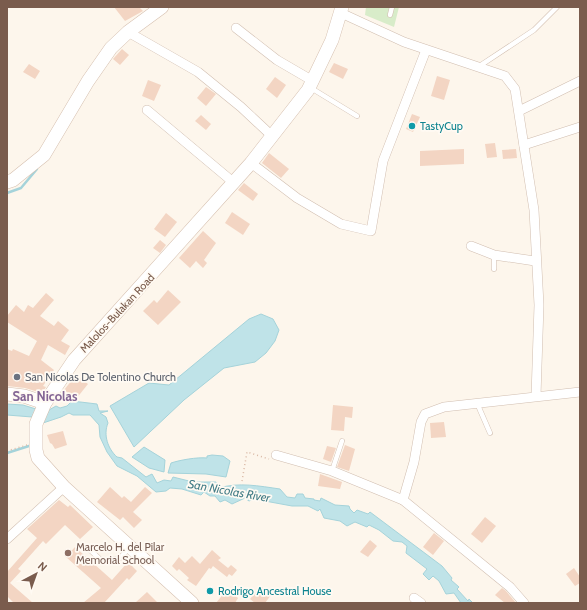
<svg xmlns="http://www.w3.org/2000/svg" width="587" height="610" viewBox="0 0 587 610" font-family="Cabin,sans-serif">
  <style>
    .green { fill: #d8ecc9 }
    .water { fill: #bfe3e8; stroke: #a5d3da }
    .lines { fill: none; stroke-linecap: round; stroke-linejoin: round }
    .stream { stroke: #a5d3da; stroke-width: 2.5 }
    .building { fill: #f3d5c3 }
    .lane-casing { stroke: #d1beb0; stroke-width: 5.5 }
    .street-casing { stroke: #d1beb0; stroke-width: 10 }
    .secondary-casing { stroke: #d6c0b0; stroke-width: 14 }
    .path { stroke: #d9b8a5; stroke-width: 1.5; stroke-dasharray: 1 3; stroke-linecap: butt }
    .lane { stroke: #fff; stroke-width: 4.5 }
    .street { stroke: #fff; stroke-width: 9 }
    .secondary { stroke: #fff; stroke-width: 13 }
    .culture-dot { fill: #0f9aa8; stroke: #fffaf3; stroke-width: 1.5 }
    .worship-dot { fill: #6b7280; stroke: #fffaf3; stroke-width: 1.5 }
    .education-dot { fill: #8d6e63; stroke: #fffaf3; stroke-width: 1.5 }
    .labels { text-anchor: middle; stroke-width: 3.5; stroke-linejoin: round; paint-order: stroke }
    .culture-label { font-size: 11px; fill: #0d838f; stroke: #fffaf3; text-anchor: start }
    .street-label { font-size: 11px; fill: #7a5c4d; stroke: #fffaf3 }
    .worship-label { font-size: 11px; fill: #5b616d; stroke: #fffaf3; text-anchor: start }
    .education-label { font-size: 11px; fill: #785e54; stroke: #fffaf3; text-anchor: start }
    .water-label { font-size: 12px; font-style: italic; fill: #437c86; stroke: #fffaf3 }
    .quarter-label { font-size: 13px; font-weight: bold; fill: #846695; stroke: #fffaf3 }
  </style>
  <rect width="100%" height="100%" fill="#fdf6ec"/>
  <!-- green -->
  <polygon class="green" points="366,7 399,7 394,27 365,15"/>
  <!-- water -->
  <g class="water">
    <polygon points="261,314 273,319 279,330 275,341 266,353 255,362 224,368 184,400 134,447 110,406 149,383 169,385 249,319"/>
    <path d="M72,401L97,404L99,411H108L100,413L106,417L108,423C103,435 108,449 117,457L122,458L146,477L152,474L157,483L164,480L171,481L173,477L193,482H216L219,488C239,482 259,486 280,489L287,497L295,498L297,494H303L305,498L314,499V500L320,501L321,498L335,505L349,506L350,509L354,513L357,510L368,514L370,512L442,566L452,578L451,580L459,587L457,589L468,601L469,599L473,603H461L454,593L446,594L439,581L433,576L429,580L423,574L427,569L406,553L407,546L402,542L393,541L379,530L369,525L367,527L355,522L347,526L340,521L324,518L320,509L318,511L308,506H292L254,499L249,501L245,498L232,504L225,500L220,502L215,496H210L204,492L201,495L182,489L170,488L166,491L156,492L137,476L117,466L107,452L100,437L99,425L90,415H73L69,413L61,417L43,423L49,410L56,406L60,408L67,406Z"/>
    <polygon points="7,404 23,405 36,409 32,417 7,415"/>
    <polygon points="144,447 165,460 164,472 149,468 132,457"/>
    <path d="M212,455L223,456L230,461L226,477L206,474L168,473L171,463C180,460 197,457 207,458V456Z"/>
  </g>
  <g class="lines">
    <!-- stream -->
    <g class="stream">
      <polyline points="7,193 21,188 37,169"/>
      <polyline points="7,453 29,446"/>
    </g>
  </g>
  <!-- building -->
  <g class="building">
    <polygon points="114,7 139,7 143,11 125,21"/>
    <polygon points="122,49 129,55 120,65 113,59"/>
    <polygon points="334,63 348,69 343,79 329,72"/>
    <polygon points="29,64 40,71 35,79 23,72"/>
    <polygon points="437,76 450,80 444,100 431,96"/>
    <polygon points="275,77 286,85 277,98 266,89"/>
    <polygon points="148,80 161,85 154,101 142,96"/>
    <polygon points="206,87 216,94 206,106 197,98"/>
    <polygon points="412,114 420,117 413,132 406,129"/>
    <polygon points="201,115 211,124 206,130 195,121"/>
    <polygon points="495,143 497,157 487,158 485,144"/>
    <polygon points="464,149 464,164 420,166 420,151"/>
    <polygon points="516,149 517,158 503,159 502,150"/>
    <polygon points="269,153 289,169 281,178 262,163"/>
    <polygon points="244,183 258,194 253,201 238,190"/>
    <polygon points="232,212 250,224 243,235 225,223"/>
    <polygon points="166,213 177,222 165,237 154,229"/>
    <polygon points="203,231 216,243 204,260 207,263 203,268 196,261 190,268 179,258"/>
    <polygon points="160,240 166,245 160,253 153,248"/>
    <polygon points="168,290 181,302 158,325 143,311 154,300 157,303"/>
    <polygon points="46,293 54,300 40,316 54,326 58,321 69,330 61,341 70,346 65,355 48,345 41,360 54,370 43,386 46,387 42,393 25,388 7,386 7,349 12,351 13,349 29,356 37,341 7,322 7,316 16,305 24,312 28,305 33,308"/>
    <polygon points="76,375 88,384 76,399 64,390"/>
    <polygon points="333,405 353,407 352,418 345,417 344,431 331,430"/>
    <polygon points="444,422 446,437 431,438 430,423"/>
    <polygon points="63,431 67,445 55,449 52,444 50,443 47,435"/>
    <polygon points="345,445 355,449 349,471 337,467"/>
    <polygon points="327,446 336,448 331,462 323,459"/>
    <polygon points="320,474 342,482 340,489 318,486"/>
    <polygon points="110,487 122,498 124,496 131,502 145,487 152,493 133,512 142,520 134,528 123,517 120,520 97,502"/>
    <polygon points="59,500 68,507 70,505 93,527 80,539 65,525 46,544 43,541 18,569 21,571 10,583 33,603 14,603 7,596 7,572 37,538 27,529"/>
    <polygon points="485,517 496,526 482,543 471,534"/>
    <polygon points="434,533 444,541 433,555 423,547"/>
    <polygon points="370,540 377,546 368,557 360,552"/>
    <polygon points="75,547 112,580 128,562 137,571 129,580 127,578 104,603 83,603 101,588 66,557"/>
    <polygon points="212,550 221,558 218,560 228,568 231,565 237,570 232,576 229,574 227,577 213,566 211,569 209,568 196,586 187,580 189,578 179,569 177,571 172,566 179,557 185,563 192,556 200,564"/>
    <polygon points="574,568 580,577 580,583 575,586 566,574"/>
    <polygon points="261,586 271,595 265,603 255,603 250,599"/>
    <polygon points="502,588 506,591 516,603 505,603 495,595"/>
    <polygon points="147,592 158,603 135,603"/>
    <polygon points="231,592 238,598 235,603 216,603 224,593 227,596"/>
  </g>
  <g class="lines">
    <defs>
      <g id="lane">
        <polyline points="390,15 392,7"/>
        <polyline points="478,67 534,30 557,7"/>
        <polyline points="311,88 357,116"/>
        <polyline points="494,269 494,255"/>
        <polyline points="477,403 490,433"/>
        <polyline points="332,471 342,441"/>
        <polyline points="89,549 103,562 120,558 129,548"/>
      </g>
      <g id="street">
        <polyline points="341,13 404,42 505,76 515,89 534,210 539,305 536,396"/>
        <polyline points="236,28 277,60 313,81"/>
        <polyline points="128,32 198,72 241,107 272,136"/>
        <polyline points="147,110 233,182"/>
        <polyline points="519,111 580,81"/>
        <polyline points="524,145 580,127"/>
        <polyline points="251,163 297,198 341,224 371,231 383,161 426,50"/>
        <polyline points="471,246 494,255 535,261"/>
        <polyline points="276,455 332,471 403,500 510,587 524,603"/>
        <polyline points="403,500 414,462 421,422 425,414 444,407 580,392"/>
        <polyline points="7,539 64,487"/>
        <polyline points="414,598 421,603"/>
      </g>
      <g id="secondary">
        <polyline points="7,182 13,180 44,155 88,81 111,48 128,32 162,7"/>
        <polyline points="7,394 24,396 45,403"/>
        <polyline points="192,603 64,487 38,458 36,450 36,424 45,403 74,360 251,163 308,90 332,40 342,7"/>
      </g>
    </defs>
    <!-- lane casing -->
    <use href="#lane" class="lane-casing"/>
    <!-- street casing -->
    <use href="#street" class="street-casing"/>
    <!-- secondary casing -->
    <use href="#secondary" class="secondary-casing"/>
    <!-- path -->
    <g class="path">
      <polyline points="7,451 27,445"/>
      <polyline points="242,481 247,452 269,459"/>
    </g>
    <!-- lane -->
    <use href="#lane" class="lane"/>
    <!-- street -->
    <use href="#street" class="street"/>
    <!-- secondary -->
    <use href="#secondary" class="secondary"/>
  </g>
  <!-- markers -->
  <g class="culture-dot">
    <circle cx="412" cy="126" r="4"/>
    <circle cx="210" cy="591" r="4"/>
  </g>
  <circle class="worship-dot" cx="17" cy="377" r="4"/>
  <circle class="education-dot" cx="68" cy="553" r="4"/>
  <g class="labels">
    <!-- culture labels -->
    <g class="culture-label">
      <text x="420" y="130">TastyCup</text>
      <text x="218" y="595">Rodrigo Ancestral House</text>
    </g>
    <!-- street labels -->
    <g class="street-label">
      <text transform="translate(117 313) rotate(-47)" y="4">Malolos-Bulakan Road</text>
    </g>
    <!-- worship labels -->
    <g class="worship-label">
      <text x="25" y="381">San Nicolas De Tolentino Church</text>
    </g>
    <!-- education labels -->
    <g class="education-label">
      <text x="76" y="551">Marcelo H. del Pilar<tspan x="76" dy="13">Memorial School</tspan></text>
    </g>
    <!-- water labels -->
    <g class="water-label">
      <text transform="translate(229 491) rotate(10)" y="4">San Nicolas River</text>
    </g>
    <!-- quarter labels -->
    <g class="quarter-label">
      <text x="45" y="401">San Nicolas</text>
    </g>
  </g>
  <!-- border -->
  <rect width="587" height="610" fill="none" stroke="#7a5c4d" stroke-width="16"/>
  <!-- north arrow -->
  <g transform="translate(36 574) rotate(41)" stroke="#fffaf3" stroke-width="3" paint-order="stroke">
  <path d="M0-3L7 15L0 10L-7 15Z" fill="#7a5c4d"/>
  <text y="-6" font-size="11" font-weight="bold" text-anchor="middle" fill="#7a5c4d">N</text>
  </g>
</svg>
